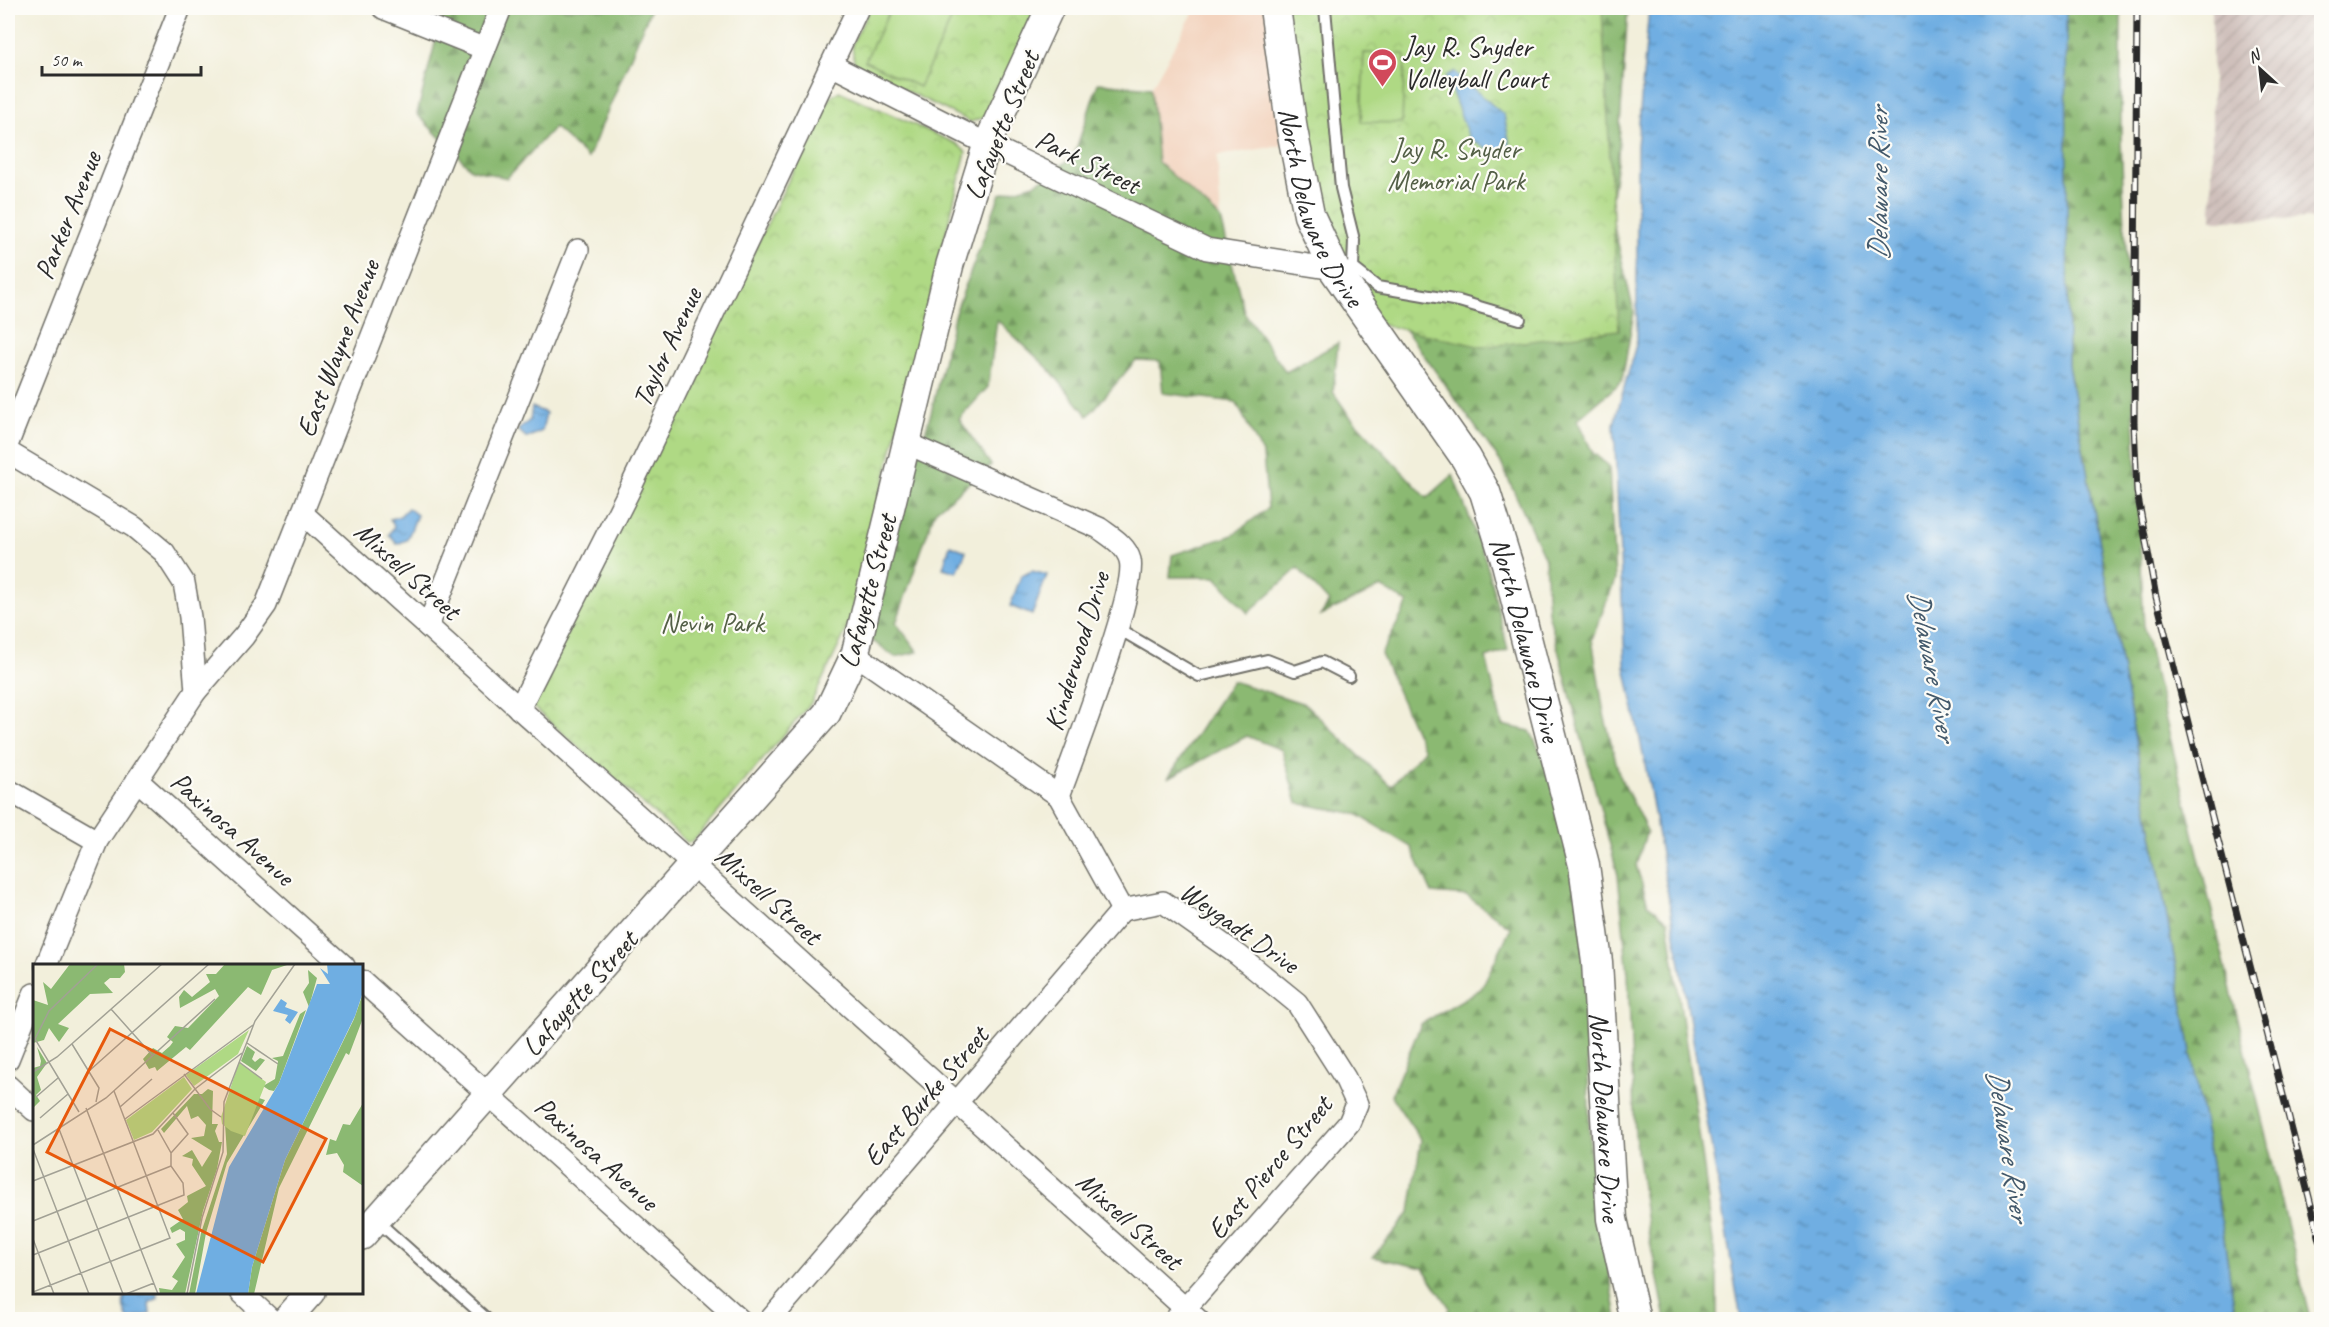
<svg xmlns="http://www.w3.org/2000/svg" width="2329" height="1327" viewBox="0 0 2329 1327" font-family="Caveat,sans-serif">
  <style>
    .built { fill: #f3d4bf }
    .industrial { fill: url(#industrial-furrows) }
    .forest { fill: url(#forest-firs); stroke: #5b724e; stroke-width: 1.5 }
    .park { fill: url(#park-crowns); stroke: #6d8258; stroke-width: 1.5 }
    .garden { fill: #afd984; stroke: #6d8258; stroke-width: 1.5 }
    .water { fill: url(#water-ripples); stroke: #4d6c86; stroke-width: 1.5 }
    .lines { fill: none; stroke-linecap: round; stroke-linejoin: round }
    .service-casing { stroke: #717069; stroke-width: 14 }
    .minor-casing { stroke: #717069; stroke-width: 24 }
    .tertiary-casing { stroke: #717069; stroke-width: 30 }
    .secondary-casing { stroke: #717069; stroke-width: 33 }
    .service { stroke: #fff; stroke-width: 10 }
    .minor { stroke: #fff; stroke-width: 21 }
    .tertiary { stroke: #fff; stroke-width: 27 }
    .secondary { stroke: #fff; stroke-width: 30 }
    .rail-casing { stroke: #2b2b2b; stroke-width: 7 }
    .rail { stroke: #fdfcf7; stroke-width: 4.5; stroke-dasharray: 14; stroke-linecap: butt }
    .labels { text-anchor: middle; stroke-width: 4.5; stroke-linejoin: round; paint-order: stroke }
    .poi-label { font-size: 28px; fill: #2b2b2b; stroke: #fdfcf7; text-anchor: start }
    .street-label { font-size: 28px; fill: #2b2b2b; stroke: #fdfcf7 }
    .park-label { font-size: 28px; fill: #535f46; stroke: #fdfcf7 }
    .water-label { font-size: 30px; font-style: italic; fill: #43596b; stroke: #fdfcf7 }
    .inset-road { fill: none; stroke: #a2a195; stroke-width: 1.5 }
    .view { fill: #e8590c; fill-opacity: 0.15; stroke: #e8590c; stroke-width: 3 }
    .inset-edge { fill: none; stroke: #2b2b2b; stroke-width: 3 }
  </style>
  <defs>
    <pattern id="industrial-furrows" width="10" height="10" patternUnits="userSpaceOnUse" patternTransform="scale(1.5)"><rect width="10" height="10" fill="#cfc0bb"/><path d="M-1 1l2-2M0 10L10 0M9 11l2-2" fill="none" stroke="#b2a5a1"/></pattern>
    <pattern id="forest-firs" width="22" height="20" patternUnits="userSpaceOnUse" patternTransform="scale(1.5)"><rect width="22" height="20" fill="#8bb972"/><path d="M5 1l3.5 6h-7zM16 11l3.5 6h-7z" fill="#72975e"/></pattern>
    <pattern id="park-crowns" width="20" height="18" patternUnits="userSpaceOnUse" patternTransform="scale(1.5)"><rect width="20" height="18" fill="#afd984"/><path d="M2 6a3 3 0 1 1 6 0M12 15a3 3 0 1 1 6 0" fill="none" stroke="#97ba72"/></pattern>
    <pattern id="water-ripples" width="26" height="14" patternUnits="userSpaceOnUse" patternTransform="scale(1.5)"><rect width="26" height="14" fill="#6faee2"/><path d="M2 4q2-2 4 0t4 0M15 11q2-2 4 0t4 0" fill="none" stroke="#5b8eb7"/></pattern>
  </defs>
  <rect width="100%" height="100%" fill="#fdfcf7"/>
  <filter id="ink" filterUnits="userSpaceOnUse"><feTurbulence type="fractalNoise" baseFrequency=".0167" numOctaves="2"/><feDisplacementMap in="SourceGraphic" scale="12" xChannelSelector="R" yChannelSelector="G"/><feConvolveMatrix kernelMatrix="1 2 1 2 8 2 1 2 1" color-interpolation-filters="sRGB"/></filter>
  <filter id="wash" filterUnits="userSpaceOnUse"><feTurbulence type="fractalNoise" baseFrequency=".008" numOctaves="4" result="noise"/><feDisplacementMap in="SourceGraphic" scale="24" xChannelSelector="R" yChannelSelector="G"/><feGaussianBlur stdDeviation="1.35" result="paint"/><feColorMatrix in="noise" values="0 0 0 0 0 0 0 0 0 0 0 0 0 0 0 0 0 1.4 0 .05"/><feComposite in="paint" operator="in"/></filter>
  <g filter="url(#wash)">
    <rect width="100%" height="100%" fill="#f2efdb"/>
    <!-- built -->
    <polygon class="built" points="1196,8 1267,8 1284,145 1217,156 1221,219 1158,162 1151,88"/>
    <!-- industrial -->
    <polygon class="industrial" points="2212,8 2321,8 2321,219 2212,220"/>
    <!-- forest -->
    <g class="forest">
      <polygon points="444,8 651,8 588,158 554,127 507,178 471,169 417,114"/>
      <polygon points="1592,8 1628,8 1618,155 1610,210 1634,312 1622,381 1577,420 1593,453 1609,466 1615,580 1592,639 1604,714 1619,774 1647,831 1636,865 1648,904 1668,921 1704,1168 1717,1276 1717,1319 1666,1319 1648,1231 1635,1136 1628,975 1618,875 1548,612 1545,559 1500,461 1397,318"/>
      <polygon points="2064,8 2121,8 2121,141 2144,629 2310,1319 2236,1319 2222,1225 2068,365"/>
      <polygon points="1098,83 1151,88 1158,162 1221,219 1244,312 1286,372 1338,343 1333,392 1348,414 1427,498 1453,475 1486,561 1508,650 1486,658 1502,725 1530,731 1553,776 1585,940 1590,1155 1617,1319 1443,1319 1450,1308 1423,1268 1373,1257 1410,1212 1421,1140 1391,1096 1421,1024 1481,989 1511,928 1467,896 1432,893 1411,847 1357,814 1297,803 1282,750 1247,736 1168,778 1232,681 1305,704 1391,786 1424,750 1381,654 1408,603 1381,587 1321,615 1329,602 1298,568 1248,613 1216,577 1170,577 1172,555 1233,535 1268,508 1263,455 1236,402 1163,393 1160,361 1136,360 1088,416 1049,369 997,320 988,387 959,419 991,465 935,511 896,623 918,652 895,657 870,639 884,566 931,413 954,316 1000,194 1035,184 1074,156"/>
    </g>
    <!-- park -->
    <g class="park">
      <polygon points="870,8 1041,8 992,114 971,122 863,70 854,62 852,44"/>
      <polygon points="1275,8 1602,8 1619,330 1482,347 1370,322 1334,269"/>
      <polygon points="839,91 957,144 966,152 848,627 811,703 697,837 688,843 533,707 540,687 818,120 830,97"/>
    </g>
    <!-- garden -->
    <g class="garden">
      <polygon points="891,8 957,8 919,87 865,61"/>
      <polygon points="1364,53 1405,54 1402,123 1361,122"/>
    </g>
    <!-- water -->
    <g class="water">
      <polygon points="1649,8 2066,8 2068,365 2222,1225 2236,1319 1741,1319 1649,784 1625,666 1614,424 1637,341 1637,146"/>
      <polygon points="1454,72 1504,115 1510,145 1497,153 1470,140 1446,76"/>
      <polygon points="532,407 546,413 542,431 527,438 518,430 530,420"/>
      <polygon points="408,508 417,515 407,540 397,544 389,535 394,526 390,519 400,516"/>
      <polygon points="950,545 966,551 957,572 943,568"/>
      <polygon points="1032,571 1047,575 1032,615 1010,606 1021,576"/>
      <path d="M128,1292L157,1293L158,1298L149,1303L150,1314L128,1319C123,1309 121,1302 128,1292Z"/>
    </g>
  </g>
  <g filter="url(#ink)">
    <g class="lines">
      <defs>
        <g id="service">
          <polyline points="1325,8 1341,188 1354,240 1353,268"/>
          <polyline points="1349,268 1353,268 1377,287 1459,301 1520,319"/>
          <polyline points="1117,628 1199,676 1267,660 1295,671 1322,662 1349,676"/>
          <polyline points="376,1220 488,1320"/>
        </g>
        <g id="minor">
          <polyline points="383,8 485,49"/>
          <polyline points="831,65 987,144 1207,249 1334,269"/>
          <polyline points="8,443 180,8"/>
          <path d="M906,443L1099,528C1111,537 1126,545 1130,560C1138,589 1073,757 1059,796"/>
          <polyline points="8,452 134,527 164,552 184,583 190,617 196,691"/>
          <polyline points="302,513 1198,1320"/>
          <polyline points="428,626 578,250"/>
          <polyline points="855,654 1059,796 1122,910"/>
          <polyline points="519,709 629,491 858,8"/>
          <polyline points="137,780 344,966"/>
          <polyline points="8,790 97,841"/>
          <polyline points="1122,910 1163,902 1238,955 1297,1003 1345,1078 1357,1104 1349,1123 1175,1320"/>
          <polyline points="46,966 97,841 196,691 244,636 266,605 501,8"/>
          <polyline points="362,981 740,1320"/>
          <polyline points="8,1059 34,994"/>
          <polyline points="8,1086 34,1110"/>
          <polyline points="241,1292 271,1320"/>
          <polyline points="770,1320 1122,910"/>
        </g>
        <g id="tertiary">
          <polyline points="362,1236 827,713 855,654 950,264 987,144 1050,8"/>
          <polyline points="286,1320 311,1292"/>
        </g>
        <g id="secondary">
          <path id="s1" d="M1275,8L1292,130L1309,215L1334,269L1466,458L1485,492L1507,563L1584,865L1597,962L1612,1219L1635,1320"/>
        </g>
      </defs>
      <!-- service casing -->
      <use href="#service" class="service-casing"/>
      <!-- minor casing -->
      <use href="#minor" class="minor-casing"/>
      <!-- tertiary casing -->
      <use href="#tertiary" class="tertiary-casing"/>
      <!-- secondary casing -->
      <use href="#secondary" class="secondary-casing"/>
      <!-- service -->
      <use href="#service" class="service"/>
      <!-- minor -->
      <use href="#minor" class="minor"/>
      <!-- tertiary -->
      <use href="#tertiary" class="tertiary"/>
      <!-- secondary -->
      <use href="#secondary" class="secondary"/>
      <defs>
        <polyline id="rail" points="2137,8 2134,423 2137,492 2156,597 2322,1248"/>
      </defs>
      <!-- rail casing -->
      <use href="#rail" class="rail-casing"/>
      <!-- rail -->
      <use href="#rail" class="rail"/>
    </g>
  </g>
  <!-- icons -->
  <defs>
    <symbol id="stadium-pin" viewBox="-11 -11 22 30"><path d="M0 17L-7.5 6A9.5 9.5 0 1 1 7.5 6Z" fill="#d1495b" stroke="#fdfcf7"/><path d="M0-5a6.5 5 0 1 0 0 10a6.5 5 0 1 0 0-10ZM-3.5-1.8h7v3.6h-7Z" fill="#fff"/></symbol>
  </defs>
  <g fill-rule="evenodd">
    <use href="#stadium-pin" x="1366" y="46" width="33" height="45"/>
  </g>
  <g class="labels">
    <!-- poi labels -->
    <g class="poi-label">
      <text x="1404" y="56">Jay R. Snyder<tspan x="1404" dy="32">Volleyball Court</tspan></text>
    </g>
    <!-- street labels -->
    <g class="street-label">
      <text transform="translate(1001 125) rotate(-68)" y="10">Lafayette Street</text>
      <text transform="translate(1088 161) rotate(26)" y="10">Park Street</text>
      <text dy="10" stroke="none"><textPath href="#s1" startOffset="206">North Delaware Drive</textPath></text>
      <text transform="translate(67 215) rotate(-68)" y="10">Parker Avenue</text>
      <text transform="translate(666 347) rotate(-65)" y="10">Taylor Avenue</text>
      <text transform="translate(337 348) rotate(-69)" y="10">East Wayne Avenue</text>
      <text transform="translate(408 570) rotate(42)" y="10">Mixsell Street</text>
      <text transform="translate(867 591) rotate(-75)" y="10">Lafayette Street</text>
      <text dy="10" stroke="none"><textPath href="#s1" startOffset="692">North Delaware Drive</textPath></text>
      <text transform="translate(1076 651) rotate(-73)" y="10">Kinderwood Drive</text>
      <text transform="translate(233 828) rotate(42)" y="10">Paxinosa Avenue</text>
      <text transform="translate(769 895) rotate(42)" y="10">Mixsell Street</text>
      <text transform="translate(1240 927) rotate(35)" y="10">Weygadt Drive</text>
      <text transform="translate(579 993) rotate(-48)" y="10">Lafayette Street</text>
      <text transform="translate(925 1096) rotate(-49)" y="10">East Burke Street</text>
      <text dy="10" stroke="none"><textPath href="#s1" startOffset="1178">North Delaware Drive</textPath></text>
      <text transform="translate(597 1153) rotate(42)" y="10">Paxinosa Avenue</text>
      <text transform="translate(1269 1167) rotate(-50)" y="10">East Pierce Street</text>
      <text transform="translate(1130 1220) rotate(42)" y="10">Mixsell Street</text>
    </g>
    <!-- park labels -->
    <g class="park-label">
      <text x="1456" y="158">Jay R. Snyder<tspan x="1456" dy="32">Memorial Park</tspan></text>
      <text x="712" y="632">Nevin Park</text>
    </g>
    <!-- water labels -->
    <g class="water-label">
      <text transform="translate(1878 184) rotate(-90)" y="10">Delaware River</text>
      <text transform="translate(1933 665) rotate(79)" y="10">Delaware River</text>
      <text transform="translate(2009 1145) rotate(81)" y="10">Delaware River</text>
    </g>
  </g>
  <!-- overview -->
  <g transform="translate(33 964)">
    <rect width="330" height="330" fill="#f2efdb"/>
    <path d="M37,0H91L92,8L87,14H77L71,19L80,29L57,30L25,60L36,64L26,78L16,64L11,76L0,79V36L15,41L10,18L18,25ZM192,0H257L239,6L228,31L215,23L157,86L153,83L124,107L122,103L116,105L110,95L120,84L129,89L137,82L140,78L134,73L142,62L155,64L186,32L182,25L147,44L146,33L151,26L159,33L177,18L173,10H183ZM275,6L284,14L276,43L270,28L276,19ZM330,29V54L316,91L313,89L302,111L246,224L221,330H215L219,303L252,196L321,55ZM273,46L246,119L241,127L236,126L230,122L242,115L245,97L239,94L250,92L267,50ZM214,82L222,88L219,95L222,98L227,94L232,96L223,107L208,97ZM4,83L14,99L4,113L8,126L3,131L7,137L0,144V104L7,102L8,97ZM175,125L180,127L179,160H185L182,167L186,178H189L184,205L170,247L152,330H127L126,324L139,326L145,317L139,313L152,293L143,280L152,276V268L147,265L139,269L137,264L150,255L145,246L155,238L154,232L173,222L159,201L160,195L149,192L159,186L169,203L179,187L158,174L171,172L173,161L165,152L158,155L154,142L131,169L128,165L161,130H169ZM226,134L232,136L194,199L173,269L162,330H156L168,269L194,190L192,160ZM330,139V222L310,208L311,201L304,189L293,191L297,175L303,177L310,160L317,161Z" fill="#8bb972"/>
    <path d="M216,66L205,90L161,122L153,111ZM206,98L233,118L212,172L198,167L189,160L188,153ZM151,113L159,125L119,168L101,176L93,156Z" fill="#afd984"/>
    <path d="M294,0H330V28L322,52L252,196L219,303L215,330H163L196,203L246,119L284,20H297L287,4L295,10ZM248,35L254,39L252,43L265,48L257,60L252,56L255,51L240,47Z" fill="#6faee2"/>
    <path class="inset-road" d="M78,45L120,92M214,79L245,100M39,80L66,124L63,138M206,98L229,115M56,107L176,0M0,108L24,93L129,0M151,110L177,145L188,153M3,133L25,114M87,143L119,115M53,144L125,330M46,148L2,75L16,47L65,0M7,154L35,130M92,155L220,61M26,165L90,330M0,181L73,134L182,35M0,185L56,330M138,189L155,170L140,149M0,217L120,170L162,125L209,89M0,257L138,202M0,275L21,330M0,291L151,231L150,219L138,202V189L125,166M0,328L137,274L81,127M93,330L121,319M154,330L169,254L190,188L191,138L222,57L262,0"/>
    <path class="view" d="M77,65L293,175L230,298L14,188Z"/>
    <rect width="330" height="330" class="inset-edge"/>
  </g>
  <!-- margin -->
  <rect width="2329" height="1327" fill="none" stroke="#fdfcf7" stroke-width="30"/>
  <!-- north arrow -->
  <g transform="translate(2260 69) rotate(333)" stroke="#fdfcf7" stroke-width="4.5" paint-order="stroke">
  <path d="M0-4.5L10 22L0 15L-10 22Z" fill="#2b2b2b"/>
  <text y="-9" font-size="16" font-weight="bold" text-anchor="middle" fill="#2b2b2b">N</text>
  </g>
  <!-- scale -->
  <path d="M42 66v9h159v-9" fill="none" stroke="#2b2b2b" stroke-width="3"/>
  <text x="51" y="66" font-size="18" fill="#2b2b2b" stroke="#fdfcf7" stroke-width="4.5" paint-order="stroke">50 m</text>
</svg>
